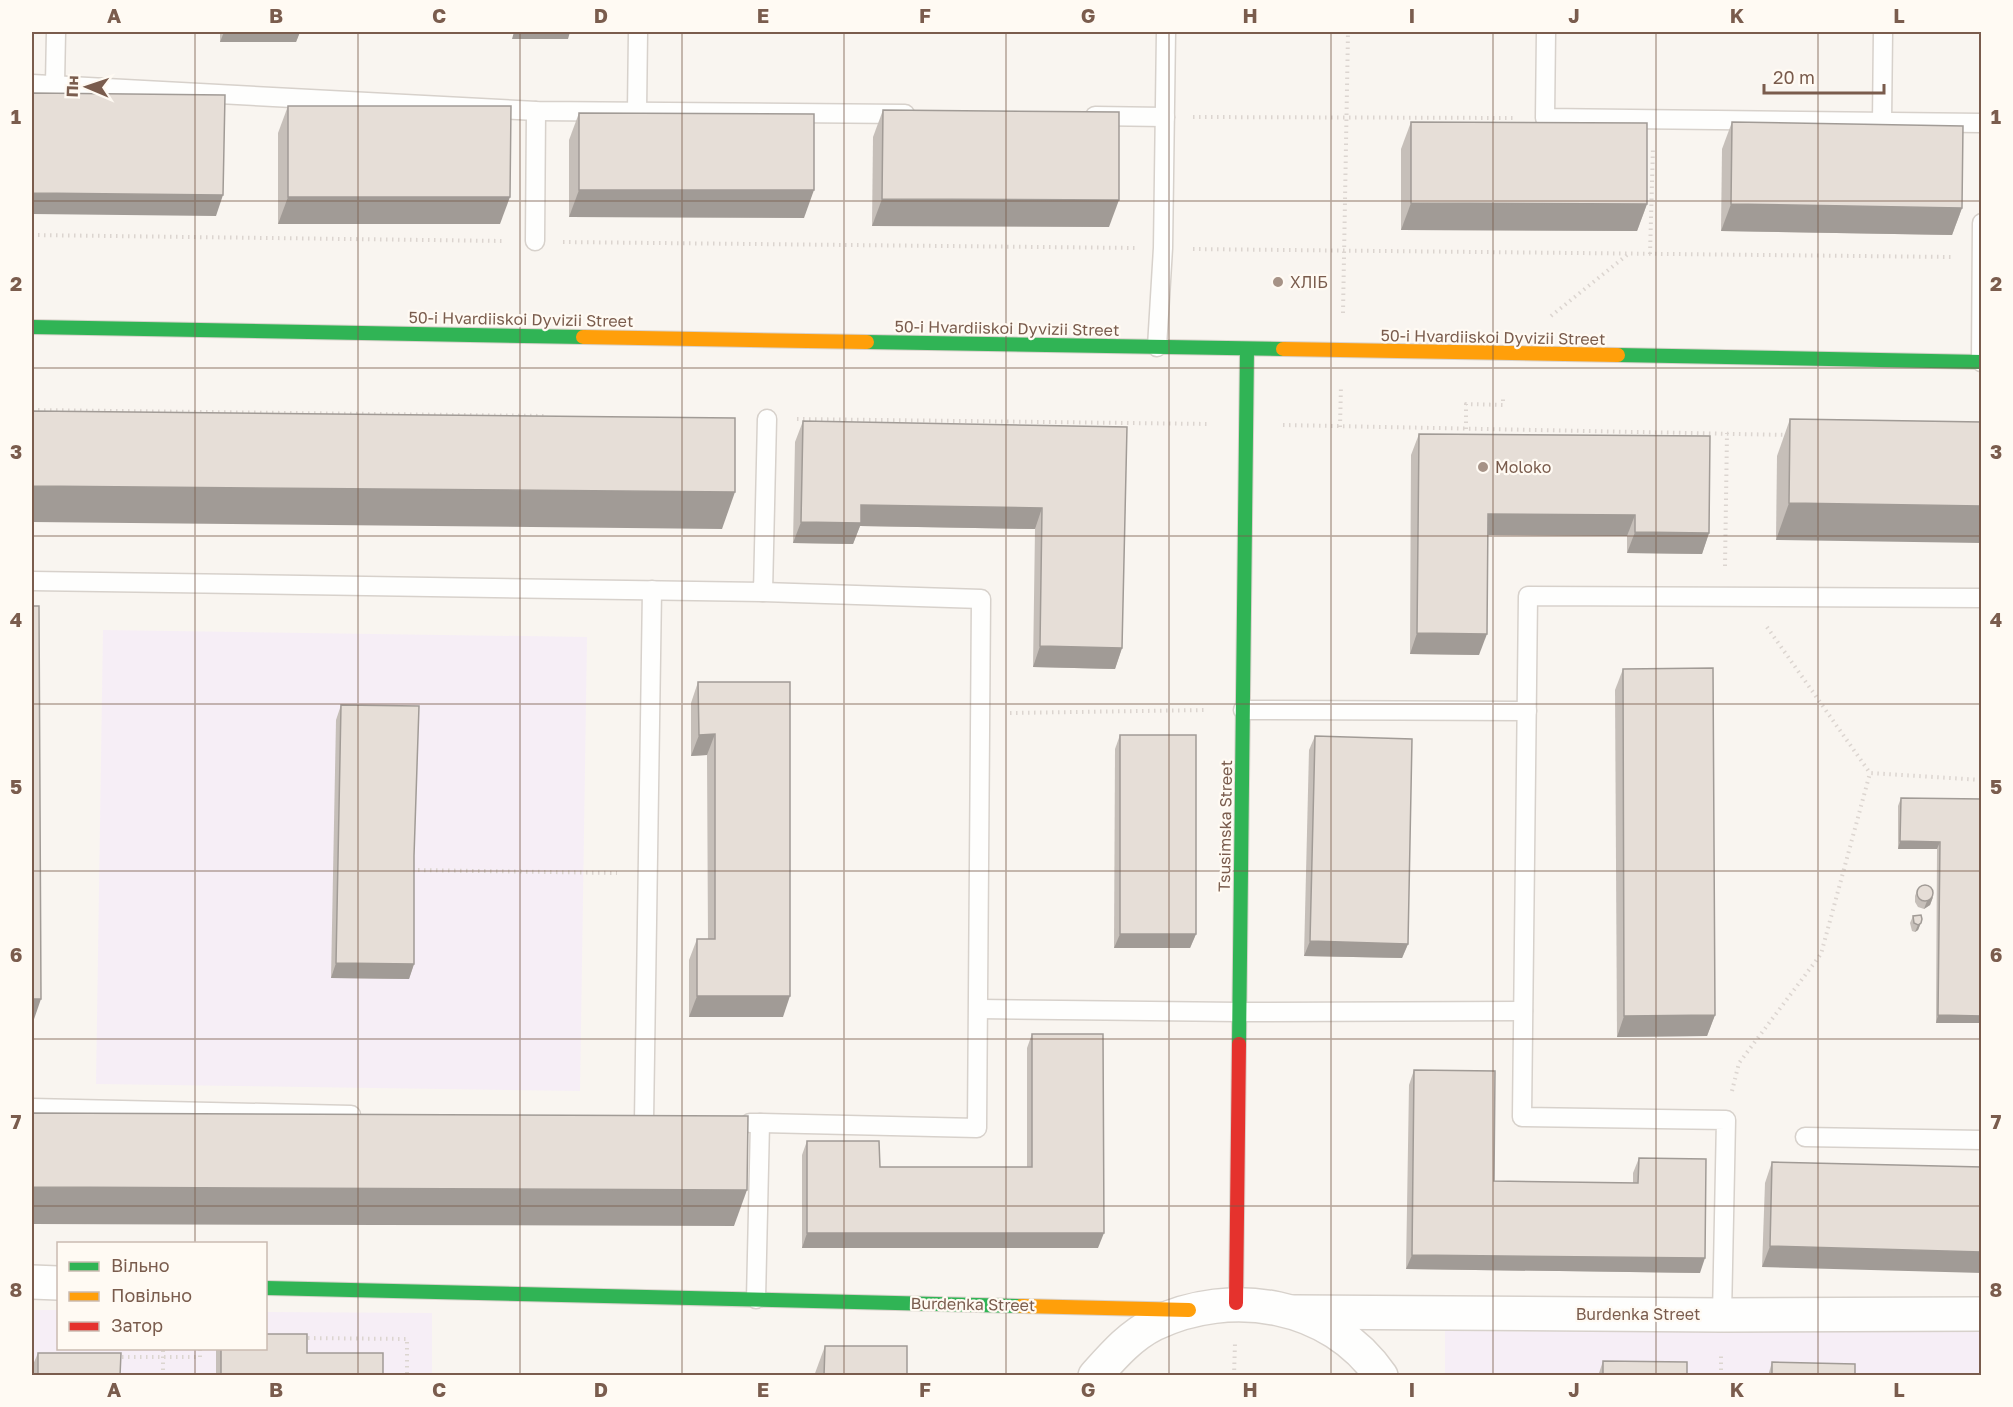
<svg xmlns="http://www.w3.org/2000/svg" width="2013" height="1407" viewBox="0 0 2013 1407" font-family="'Golos Text',sans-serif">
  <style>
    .education { fill: #f6eef6 }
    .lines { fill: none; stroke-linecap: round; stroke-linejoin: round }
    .lane-casing { stroke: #d7d1cb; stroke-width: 21 }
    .street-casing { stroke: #d7d1cb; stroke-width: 36 }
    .fast-casing { stroke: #d9d2cb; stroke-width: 16 }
    .slow-casing { stroke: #d9d2cb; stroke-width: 16 }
    .jam-casing { stroke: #d9d2cb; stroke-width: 16 }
    .path { stroke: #dcd5d0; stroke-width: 4; stroke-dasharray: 1.5 4.5; stroke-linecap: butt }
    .lane { stroke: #fefefd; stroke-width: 18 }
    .street { stroke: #fefefd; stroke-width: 33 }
    .fast { stroke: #30b455; stroke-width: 14 }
    .slow { stroke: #ff9f0a; stroke-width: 14 }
    .jam { stroke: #e5322d; stroke-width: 14 }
    .wall { fill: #c6bfb9 }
    .shaded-wall { fill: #a19b96 }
    .building { fill: #e6ded7; stroke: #a19b96; stroke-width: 1.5 }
    .grid { fill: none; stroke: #7a5c4d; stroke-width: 1.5; stroke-opacity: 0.55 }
    .poi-dot { fill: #a69286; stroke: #fffaf3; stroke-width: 2 }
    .labels { text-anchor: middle; stroke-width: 4.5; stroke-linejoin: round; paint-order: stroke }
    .poi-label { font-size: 16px; fill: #7a5c4d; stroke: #fffaf3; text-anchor: start }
    .street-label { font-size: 16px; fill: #7a5c4d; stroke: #fffaf3 }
    .neatline { fill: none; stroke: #7a5c4d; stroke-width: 2 }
    .grid-label { font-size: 20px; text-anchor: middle; font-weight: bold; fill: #7a5c4d }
  </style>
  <rect width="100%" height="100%" fill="#f9f5f0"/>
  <!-- education -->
  <g class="education">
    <polygon points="103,630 587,637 580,1091 96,1084"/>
    <polygon points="32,1310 58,1310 58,1348 266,1348 266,1312 432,1313 432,1375 32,1375"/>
    <polygon points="1445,1331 1981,1332 1981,1375 1445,1376"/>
  </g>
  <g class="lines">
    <defs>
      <g id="lane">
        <polyline points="1546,32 1545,118 1982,123"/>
        <polyline points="32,84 536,111 905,114"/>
        <polyline points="55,84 56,32"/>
        <polyline points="637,111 638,32"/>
        <polyline points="1095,116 1165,117"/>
        <polyline points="1882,122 1883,32"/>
        <polyline points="535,241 536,111"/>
        <polyline points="1157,347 1163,248 1166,32"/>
        <polyline points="1981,362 1982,223"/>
        <polyline points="32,581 763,592 767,419"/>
        <polyline points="1243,710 1527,711"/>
        <polyline points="979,1009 1239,1012 1523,1011"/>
        <polyline points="32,1108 351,1115"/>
        <polyline points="644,1121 652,590"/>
        <polyline points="750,1123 760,1123 756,1299"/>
        <polyline points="760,1123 977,1128 981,599 763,592"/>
        <polyline points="1805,1137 1982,1140"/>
        <polyline points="1722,1315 1726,1120 1522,1117 1528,596 1982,598"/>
      </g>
      <g id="street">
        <polyline points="32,1282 58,1283"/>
        <polyline points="1295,1312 1722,1315 1982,1314"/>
        <path d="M1095,1376C1113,1356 1130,1336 1154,1324C1231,1287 1331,1303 1381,1376"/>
      </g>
      <g id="fast">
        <polyline points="32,327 583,337"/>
        <polyline points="867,342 1283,349"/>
        <polyline points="1618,355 1982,362"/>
        <polyline points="1239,1044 1247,349"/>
        <polyline points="266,1288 1021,1306"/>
      </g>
      <g id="slow">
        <polyline points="583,337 867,342"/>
        <polyline points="1283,349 1618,355"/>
        <polyline points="1021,1306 1189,1310"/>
      </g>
      <polyline id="jam" points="1236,1303 1239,1044"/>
    </defs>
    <!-- lane casing -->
    <use href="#lane" class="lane-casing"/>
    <!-- street casing -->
    <use href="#street" class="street-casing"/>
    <!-- fast casing -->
    <use href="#fast" class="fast-casing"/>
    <!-- slow casing -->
    <use href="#slow" class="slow-casing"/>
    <!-- jam casing -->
    <use href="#jam" class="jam-casing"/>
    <!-- path -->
    <g class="path">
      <polyline points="1193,117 1516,118"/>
      <polyline points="32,235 505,241"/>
      <polyline points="563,242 1135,248"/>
      <polyline points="1193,249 1954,257"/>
      <polyline points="1650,254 1653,147"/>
      <polyline points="1343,313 1348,32"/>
      <polyline points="1551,316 1627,255"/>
      <polyline points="32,410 547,416"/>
      <polyline points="797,419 1210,424"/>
      <polyline points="1283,425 1789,435"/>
      <polyline points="1340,427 1341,386"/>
      <polyline points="1466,429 1466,404 1503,405 1503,397"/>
      <polyline points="1725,566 1727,433"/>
      <polyline points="1767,627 1870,773 1982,780"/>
      <polyline points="1010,713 1206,710"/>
      <polyline points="412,870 617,873"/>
      <polyline points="1732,1091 1739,1063 1821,954 1870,773"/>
      <polyline points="302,1338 407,1339 407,1376"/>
      <polyline points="116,1357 200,1357 200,1348"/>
      <polyline points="163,1376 163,1348"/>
      <polyline points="1234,1376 1235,1343"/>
      <polyline points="1721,1376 1721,1352"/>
    </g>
    <!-- lane -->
    <use href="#lane" class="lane"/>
    <!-- street -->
    <use href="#street" class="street"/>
    <!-- fast -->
    <use href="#fast" class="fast"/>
    <!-- slow -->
    <use href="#slow" class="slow"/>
    <!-- jam -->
    <use href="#jam" class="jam"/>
  </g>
  <!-- wall -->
  <g class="wall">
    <polygon points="220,32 300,32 296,42 220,42"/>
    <polygon points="288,106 500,224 278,224 278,133"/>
    <polygon points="883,110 1109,227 872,226 873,137"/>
    <polygon points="579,113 804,218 569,217 569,140"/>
    <polygon points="1411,122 1647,204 1637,231 1401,230 1401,149"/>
    <polygon points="1732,122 1962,208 1952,235 1721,231 1722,149"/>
    <polygon points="1790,419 1982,422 1776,540 1777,456"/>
    <polygon points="803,421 1127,427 1122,648 1115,669 1033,667 1035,529 860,526 853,544 793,543 795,442"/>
    <polygon points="1419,434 1709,533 1702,554 1627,553 1627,536 1488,535 1479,655 1410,654 1411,455"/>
    <polygon points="1623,669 1715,1015 1707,1036 1617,1037 1615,690"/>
    <polygon points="698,682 790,682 783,1017 689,1017 689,960 697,939 708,939 707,755 691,756 691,703"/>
    <polygon points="341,705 414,856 414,964 409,979 331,978 336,720"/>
    <polygon points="1120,735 1196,934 1190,948 1114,948 1115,749"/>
    <polygon points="1315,736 1408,944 1402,958 1304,956 1309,750"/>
    <polygon points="1901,798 1982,799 1982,1023 1936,1023 1937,849 1898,849 1898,806"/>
    <polygon points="1918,888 1933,897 1930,905 1924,909 1918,907 1915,902 1915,896"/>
    <polygon points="1913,916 1922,919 1918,930 1915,932 1912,931 1910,923"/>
    <polygon points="1032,1034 1098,1248 802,1248 802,1155 807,1141 880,1167 1027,1167 1027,1048"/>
    <polygon points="1414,1070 1494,1181 1633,1183 1633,1173 1639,1158 1700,1273 1406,1269 1409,1085"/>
    <polygon points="1772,1162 1982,1167 1762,1267 1765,1183"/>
    <polygon points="825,1346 907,1376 814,1376"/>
    <polygon points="216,1348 266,1348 307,1353 383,1376 216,1376"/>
    <polygon points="38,1353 120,1376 32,1376 32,1367"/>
    <polygon points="1603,1361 1687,1376 1598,1376"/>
    <polygon points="1772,1362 1855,1376 1768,1376"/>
  </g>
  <!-- shaded-wall -->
  <g class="shaded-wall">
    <polygon points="224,32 300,32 296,42 220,42"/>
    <polygon points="514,32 570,32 568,39 512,39"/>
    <polygon points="1057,32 1116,32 1115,33 1057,33"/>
    <polygon points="1412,32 1490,32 1489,34 1411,33"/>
    <polygon points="1939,32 1982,32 1982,34 1938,34"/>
    <polygon points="579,190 814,190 804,218 569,217"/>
    <polygon points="32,193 223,195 216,216 32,214"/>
    <polygon points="288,197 510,197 500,224 278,224"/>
    <polygon points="882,199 1119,200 1109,227 872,226"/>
    <polygon points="1411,203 1647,204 1637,231 1401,230"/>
    <polygon points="1731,204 1962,208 1952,235 1721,231"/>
    <polygon points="32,486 735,492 722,529 32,522"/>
    <polygon points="1789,503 1982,506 1982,543 1776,540"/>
    <polygon points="861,505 1042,508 1035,529 860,526 853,544 793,543 801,522"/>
    <polygon points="1488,514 1635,515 1627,536 1481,535"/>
    <polygon points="1635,532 1709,533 1702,554 1627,553"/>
    <polygon points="1417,633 1487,634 1479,655 1410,654"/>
    <polygon points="1040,646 1122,648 1115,669 1033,667"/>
    <polygon points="715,734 707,755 691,756 699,735"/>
    <polygon points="1900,841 1940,842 1937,849 1898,849"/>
    <polygon points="1933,897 1930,905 1924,909 1927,901"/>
    <polygon points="1921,923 1918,930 1915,932 1918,925"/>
    <polygon points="1120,934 1196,934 1190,948 1114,948"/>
    <polygon points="1310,941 1408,944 1402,958 1304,956"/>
    <polygon points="336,963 414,964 409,979 331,978"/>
    <polygon points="697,996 790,996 783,1017 689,1017"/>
    <polygon points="32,999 41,999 32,1025"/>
    <polygon points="1715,1015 1707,1036 1617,1037 1624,1016"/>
    <polygon points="1938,1015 1982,1016 1982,1023 1936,1023"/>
    <polygon points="32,1187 747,1190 734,1226 32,1224"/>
    <polygon points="807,1233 1104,1233 1098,1248 802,1248"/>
    <polygon points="1770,1246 1982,1252 1982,1273 1762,1267"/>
    <polygon points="1412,1255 1705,1258 1700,1273 1406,1269"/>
  </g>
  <!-- building -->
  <g class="building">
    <polygon points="32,93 225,95 223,195 32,193"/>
    <polygon points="288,106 511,106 510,197 288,197"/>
    <polygon points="883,110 1119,112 1119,200 882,199"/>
    <polygon points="579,113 814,114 814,190 579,190"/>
    <polygon points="1411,122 1647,123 1647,204 1411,203"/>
    <polygon points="1732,122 1963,126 1962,208 1731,204"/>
    <polygon points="32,411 735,418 735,492 32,486"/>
    <polygon points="1790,419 1982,422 1982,506 1789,503"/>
    <polygon points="803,421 1127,427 1122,648 1040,646 1042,508 861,505 861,523 801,522"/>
    <polygon points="1419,434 1710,436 1709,533 1635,532 1635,515 1488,514 1487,634 1417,633"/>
    <polygon points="32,606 39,606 41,999 32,999"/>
    <polygon points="1713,668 1715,1015 1624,1016 1623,669"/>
    <polygon points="698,682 790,682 790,996 697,996 697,939 715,939 715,734 699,735"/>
    <polygon points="341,705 419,706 414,856 414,964 336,963"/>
    <rect x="1120" y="735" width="76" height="199"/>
    <polygon points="1315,736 1412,739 1408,944 1310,941"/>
    <polygon points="1901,798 1982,799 1982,1016 1938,1015 1940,842 1900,841"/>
    <circle cx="1925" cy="893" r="8"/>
    <polygon points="1921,915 1922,919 1921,923 1918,925 1914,923 1913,916"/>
    <polygon points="1032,1034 1103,1034 1104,1233 807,1233 807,1141 879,1141 880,1167 1032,1167"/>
    <polygon points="1414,1070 1495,1071 1494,1181 1638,1183 1639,1158 1706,1159 1705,1258 1412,1255"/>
    <polygon points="32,1113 748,1116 747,1190 32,1187"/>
    <polygon points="1772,1162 1982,1167 1982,1252 1770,1246"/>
    <polygon points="266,1334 307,1334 307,1353 383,1353 383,1376 221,1376 221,1348 266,1348"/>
    <polygon points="825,1346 907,1346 907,1376 824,1376"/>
    <polygon points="38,1353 121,1353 120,1376 38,1376"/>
    <polygon points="1603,1361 1687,1362 1687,1376 1603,1376"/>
    <polygon points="1772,1362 1855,1364 1855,1376 1772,1376"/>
  </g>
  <!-- grid -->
  <path class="grid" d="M195,32V1244M358,32V1376M520,32V1376M682,32V1376M844,32V1376M1006,32V1376M1169,32V1376M1331,32V1376M1493,32V1376M1656,32V1376M1818,32V1376M32,201H1982M32,368H1982M32,536H1982M32,704H1982M32,871H1982M32,1039H1982M32,1206H1982M195,1348V1376"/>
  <!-- markers -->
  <g class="poi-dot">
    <circle cx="1278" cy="282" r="6"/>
    <circle cx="1483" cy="467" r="6"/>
  </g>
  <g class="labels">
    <!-- poi labels -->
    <g class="poi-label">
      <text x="1290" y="288">ХЛІБ</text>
      <text x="1495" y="473">Moloko</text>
    </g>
    <!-- street labels -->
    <g class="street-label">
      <text transform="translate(521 319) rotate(1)" y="6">50-i Hvardiiskoi Dyvizii Street</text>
      <text transform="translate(1007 328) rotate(1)" y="6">50-i Hvardiiskoi Dyvizii Street</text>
      <text transform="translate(1493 337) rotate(1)" y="6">50-i Hvardiiskoi Dyvizii Street</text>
      <text transform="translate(1225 826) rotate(-89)" y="6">Tsusimska Street</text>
      <text transform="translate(973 1304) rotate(1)" y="6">Burdenka Street</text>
      <text x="1638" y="1320">Burdenka Street</text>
    </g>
  </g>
  <!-- border -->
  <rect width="2013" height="1407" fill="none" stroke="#fffaf3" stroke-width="66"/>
  <!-- legend -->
  <rect x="57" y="1242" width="210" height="108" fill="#fffaf3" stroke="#cabbb1" stroke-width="1.5"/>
  <rect x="69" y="1262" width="30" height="9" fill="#30b455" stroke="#cabbb1" stroke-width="1.5"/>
  <text x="111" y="1272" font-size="18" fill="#7a5c4d">Вільно</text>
  <rect x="69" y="1292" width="30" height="9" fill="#ff9f0a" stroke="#cabbb1" stroke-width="1.5"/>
  <text x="111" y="1302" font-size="18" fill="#7a5c4d">Повільно</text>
  <rect x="69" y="1322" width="30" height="9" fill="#e5322d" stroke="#cabbb1" stroke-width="1.5"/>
  <text x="111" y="1332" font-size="18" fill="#7a5c4d">Затор</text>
  <!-- north arrow -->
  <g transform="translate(87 87) rotate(272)" stroke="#fffaf3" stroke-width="4.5" paint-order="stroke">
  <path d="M0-4.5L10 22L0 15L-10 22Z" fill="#7a5c4d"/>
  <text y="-9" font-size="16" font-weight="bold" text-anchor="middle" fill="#7a5c4d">Пн</text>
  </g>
  <!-- scale -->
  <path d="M1764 84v9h120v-9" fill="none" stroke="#7a5c4d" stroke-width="3"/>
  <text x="1773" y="84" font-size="18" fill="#7a5c4d" stroke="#fffaf3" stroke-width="4.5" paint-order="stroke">20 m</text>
  <rect x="33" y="33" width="1947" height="1341" class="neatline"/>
  <g class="grid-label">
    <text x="114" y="23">A</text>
    <text x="276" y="23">B</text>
    <text x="439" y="23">C</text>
    <text x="601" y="23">D</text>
    <text x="763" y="23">E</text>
    <text x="925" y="23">F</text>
    <text x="1088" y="23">G</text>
    <text x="1250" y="23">H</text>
    <text x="1412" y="23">I</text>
    <text x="1574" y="23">J</text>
    <text x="1737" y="23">K</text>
    <text x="1899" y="23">L</text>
    <text x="16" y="124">1</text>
    <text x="1996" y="124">1</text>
    <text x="16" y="291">2</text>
    <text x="1996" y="291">2</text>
    <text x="16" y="459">3</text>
    <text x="1996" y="459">3</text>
    <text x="16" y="627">4</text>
    <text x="1996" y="627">4</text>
    <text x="16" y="794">5</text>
    <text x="1996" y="794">5</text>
    <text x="16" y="962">6</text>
    <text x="1996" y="962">6</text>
    <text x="16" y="1129">7</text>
    <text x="1996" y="1129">7</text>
    <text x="16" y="1297">8</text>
    <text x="1996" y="1297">8</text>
    <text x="114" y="1397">A</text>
    <text x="276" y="1397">B</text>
    <text x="439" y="1397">C</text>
    <text x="601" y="1397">D</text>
    <text x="763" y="1397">E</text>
    <text x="925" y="1397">F</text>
    <text x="1088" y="1397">G</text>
    <text x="1250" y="1397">H</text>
    <text x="1412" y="1397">I</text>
    <text x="1574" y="1397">J</text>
    <text x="1737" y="1397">K</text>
    <text x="1899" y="1397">L</text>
  </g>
</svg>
